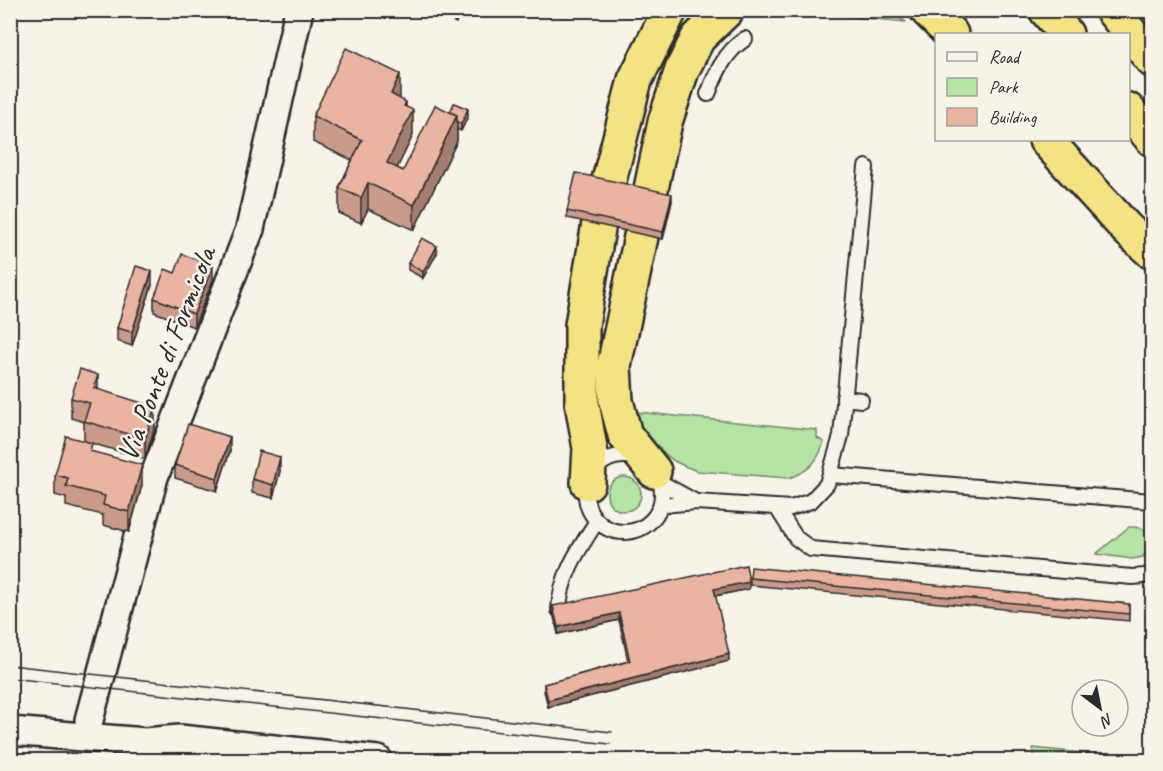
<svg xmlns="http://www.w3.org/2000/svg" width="1163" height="771" viewBox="0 0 1163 771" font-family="Caveat,sans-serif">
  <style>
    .green { fill: #b4e3a3; stroke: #708767; stroke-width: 1.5 }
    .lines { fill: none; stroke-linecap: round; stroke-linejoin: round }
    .lane-casing { stroke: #2b2b2b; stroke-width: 18 }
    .street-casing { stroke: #2b2b2b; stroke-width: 32 }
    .highway-casing { stroke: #2b2b2b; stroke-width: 38 }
    .lane { stroke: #f7f3e8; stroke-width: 14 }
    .street { stroke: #f7f3e8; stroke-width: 27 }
    .highway { stroke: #f4e382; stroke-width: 33 }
    .tram { stroke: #2b2b2b; stroke-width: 1.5 }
    .wall { fill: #ca9a8b; stroke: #2b2b2b; stroke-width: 1.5 }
    .shaded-wall { fill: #a47d71; stroke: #2b2b2b; stroke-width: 1.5 }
    .building { fill: #ebb3a2; stroke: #2b2b2b; stroke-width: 1.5 }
    .labels { text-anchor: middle; stroke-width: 5; stroke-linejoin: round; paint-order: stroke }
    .street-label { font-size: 30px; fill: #2b2b2b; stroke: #f7f3e8 }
  </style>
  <rect width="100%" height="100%" fill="#f7f3e8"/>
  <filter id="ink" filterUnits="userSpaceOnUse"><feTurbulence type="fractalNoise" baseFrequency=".0167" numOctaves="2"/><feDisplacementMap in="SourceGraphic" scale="12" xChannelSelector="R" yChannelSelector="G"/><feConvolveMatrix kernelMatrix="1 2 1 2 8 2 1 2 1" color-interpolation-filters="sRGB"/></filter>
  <g filter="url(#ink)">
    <!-- green -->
    <g class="green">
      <polygon points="791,11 887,11 906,22"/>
      <path d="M636,412L817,430V438L824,442C818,461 808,473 788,478L697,471L687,467L674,461L643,435L630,413Z"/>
      <circle cx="624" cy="494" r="17"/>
      <path d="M1129,527C1142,526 1149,531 1151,544L1143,557L1132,559L1096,554Z"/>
      <polygon points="1033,748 1152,760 1033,760"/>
    </g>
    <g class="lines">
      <defs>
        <g id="lane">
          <path d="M708,94C716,73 725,52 745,39"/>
          <polyline points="844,398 861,400"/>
          <circle cx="624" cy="494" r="38"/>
          <polyline points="831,475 1152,501"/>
          <polyline points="660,482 696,502"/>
          <polyline points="662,505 696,502 791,508 811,501 827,484 841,436 866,167"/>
          <polyline points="777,508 796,538 811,549 1132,577 1145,576 1152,573"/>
          <path d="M559,610C560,576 579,549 597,521"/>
        </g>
        <g id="street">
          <polyline points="89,720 154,477 250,229 299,10"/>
          <polyline points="10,731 145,742 180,739 378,760"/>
        </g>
        <g id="highway">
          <polyline points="927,10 951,34"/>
          <polyline points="1046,10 1066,34"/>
          <polyline points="1112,10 1152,60"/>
          <polyline points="1128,110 1152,139"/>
          <polyline points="1046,140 1127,229 1152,252"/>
          <polyline points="654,471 625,435 616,401 614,366 665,122 682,70 698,38 727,10"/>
          <polyline points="588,483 590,448 582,403 582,325 601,211 635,80 670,10"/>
        </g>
      </defs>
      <!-- lane casing -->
      <use href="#lane" class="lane-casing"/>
      <!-- street casing -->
      <use href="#street" class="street-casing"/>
      <!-- highway casing -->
      <use href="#highway" class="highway-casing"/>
      <!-- lane -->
      <use href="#lane" class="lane"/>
      <!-- street -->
      <use href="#street" class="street"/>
      <!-- highway -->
      <use href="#highway" class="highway"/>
      <!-- tram -->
      <g class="tram">
        <polyline points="10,665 612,732"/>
        <polyline points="10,678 610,744"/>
      </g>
    </g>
    <!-- wall -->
    <g class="wall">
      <polygon points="440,10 461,10 456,23 440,15"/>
      <polygon points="400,99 406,107 413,135 397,168 403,171 450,112 468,116 461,131 457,129 457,141 414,230 368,209 361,223 339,213 339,188 352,160 313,142 313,116"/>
      <polygon points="672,201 663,239 567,218 567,211"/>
      <polygon points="437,253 423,278 408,270 408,263"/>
      <polygon points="175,273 213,280 194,327 154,312 154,298"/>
      <polygon points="152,285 132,346 117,341 117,328"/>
      <polygon points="98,390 155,427 145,459 84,441 84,422 71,418 71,398"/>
      <polygon points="230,451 217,491 175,478 175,465"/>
      <polygon points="92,452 142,485 129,532 103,525 103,515 66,506 66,498 55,495 55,475"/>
      <polygon points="280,471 273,498 252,493 252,479"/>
      <polygon points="750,578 1129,604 1129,621 750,585"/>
      <polygon points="749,589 715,596 729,661 548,707 544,691 544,684 628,661 619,620 558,634 553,613 553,606"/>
    </g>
    <!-- shaded-wall -->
    <g class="shaded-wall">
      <polygon points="459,10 461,10 456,23 456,16"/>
      <polygon points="400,74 400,99 391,94"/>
      <polygon points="406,102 406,123 413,110 413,135 387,189 387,163"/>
      <polygon points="468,109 468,116 461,131 461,124"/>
      <polygon points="457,115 457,141 414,230 414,205"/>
      <polygon points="368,183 368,209 361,223 361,198"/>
      <polygon points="672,194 672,201 663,239 663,232"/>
      <polygon points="437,246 437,253 423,278 423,272"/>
      <polygon points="213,266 213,280 194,327 194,314"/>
      <polygon points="152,271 152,285 132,346 132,332"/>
      <polygon points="98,375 98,395 94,388"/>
      <polygon points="155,407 155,427 145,459 145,439"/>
      <polygon points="230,437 230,451 217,491 217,478"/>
      <polygon points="280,457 280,471 273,498 273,485"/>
      <polygon points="142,465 142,485 129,532 129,512"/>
      <polygon points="749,582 749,589 714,596 714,589"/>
      <polygon points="619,613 619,620 558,634 558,627"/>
      <polygon points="729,654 729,661 548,707 548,700"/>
    </g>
    <!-- building -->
    <g class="building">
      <polygon points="445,10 459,10 456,16"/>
      <polygon points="346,48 400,74 391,94 406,102 404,106 413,110 387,163 403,171 435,105 457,115 414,205 368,183 361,198 339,188 362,140 313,116"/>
      <polygon points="454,103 468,109 461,124 457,122 457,115 450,112"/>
      <polygon points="576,173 672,194 663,232 567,211"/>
      <polygon points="422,238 437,246 423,272 408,263"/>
      <polygon points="182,254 213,266 194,314 154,298 165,269 175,273"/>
      <polygon points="136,266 152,271 132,332 117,328"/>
      <polygon points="80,369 98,375 94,388 155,407 145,439 84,421 90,403 71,398"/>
      <polygon points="188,424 230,437 217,478 175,465"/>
      <polygon points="66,436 92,443 90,451 142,465 129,512 103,505 105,496 66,486 68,478 55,475"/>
      <polygon points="259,451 280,457 273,485 252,479"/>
      <polygon points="746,565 749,582 714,589 729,654 548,700 544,684 630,661 619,613 558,627 553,606"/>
      <polygon points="751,567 1129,604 1129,614 750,578"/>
    </g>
  </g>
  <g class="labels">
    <!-- street labels -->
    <g class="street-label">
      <text transform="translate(166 354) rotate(-69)" y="10">Via Ponte di Formicola</text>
    </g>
  </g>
  <!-- margin -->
  <rect width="1163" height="771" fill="none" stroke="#f7f3e8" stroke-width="36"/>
  <rect x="18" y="18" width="1127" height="735" fill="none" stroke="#2b2b2b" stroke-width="2" filter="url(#ink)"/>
  <!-- legend -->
  <rect x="935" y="33" width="195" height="108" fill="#f7f3e8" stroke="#a5a39c" stroke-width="1.5"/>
  <rect x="947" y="52" width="30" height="9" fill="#f7f3e8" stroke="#a5a39c" stroke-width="1.5"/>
  <text x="989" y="63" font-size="18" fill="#2b2b2b">Road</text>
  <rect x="947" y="78" width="30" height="18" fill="#b4e3a3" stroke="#a5a39c" stroke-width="1.5"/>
  <text x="989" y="93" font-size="18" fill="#2b2b2b">Park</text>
  <rect x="947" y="108" width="30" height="18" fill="#ebb3a2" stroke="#a5a39c" stroke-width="1.5"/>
  <text x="989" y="123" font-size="18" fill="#2b2b2b">Building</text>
  <!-- north arrow -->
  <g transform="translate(1100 708) rotate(148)"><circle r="28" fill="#f7f3e8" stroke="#a5a39c" stroke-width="1.5"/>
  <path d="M0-4.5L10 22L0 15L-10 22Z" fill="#2b2b2b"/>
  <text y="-9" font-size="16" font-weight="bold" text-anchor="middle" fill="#2b2b2b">N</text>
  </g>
</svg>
